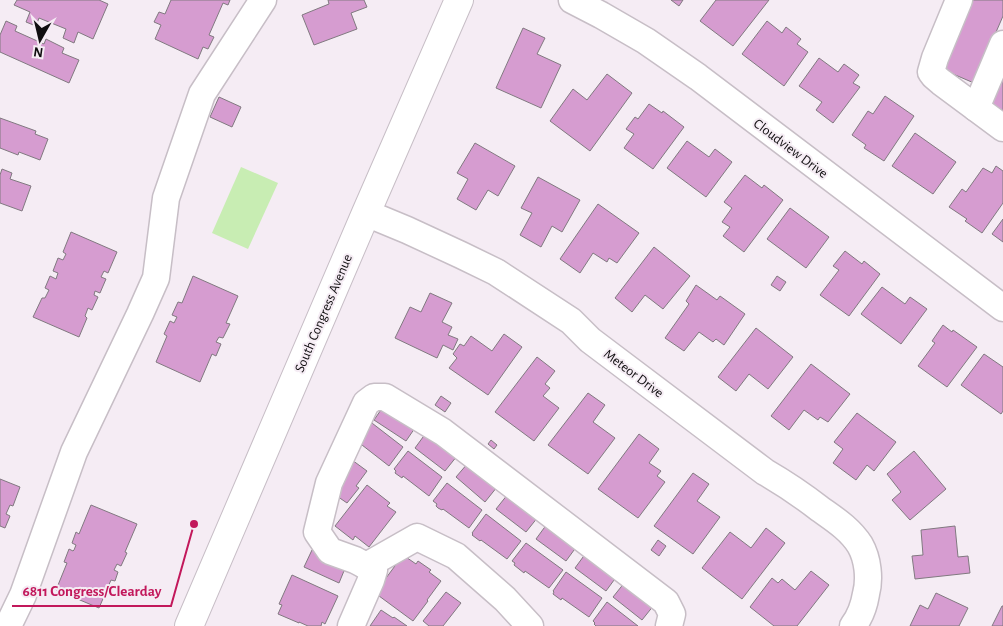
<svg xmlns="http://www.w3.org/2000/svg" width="1003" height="626" viewBox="0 0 1003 626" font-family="'Alegreya Sans',sans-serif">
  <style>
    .pitch { fill: #c8edb3 }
    .building { fill: #d69cd0; stroke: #817980 }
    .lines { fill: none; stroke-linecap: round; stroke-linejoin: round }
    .minor-casing { stroke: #c7bec6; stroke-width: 29 }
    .major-casing { stroke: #c7bec6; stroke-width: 30 }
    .minor { stroke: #fff; stroke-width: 26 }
    .major { stroke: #fff; stroke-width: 28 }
    .labels { text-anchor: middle; stroke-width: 4; stroke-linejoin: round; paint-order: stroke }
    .street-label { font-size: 14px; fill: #100e10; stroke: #f5ecf4 }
    .leader { fill: none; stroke: #c2185b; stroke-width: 2 }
    .callout-dot { fill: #c2185b; stroke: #f5ecf4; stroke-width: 2 }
    .callout-label { font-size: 15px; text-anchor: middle; font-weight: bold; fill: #c2185b; stroke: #f5ecf4; stroke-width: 4; stroke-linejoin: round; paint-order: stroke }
  </style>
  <rect width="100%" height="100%" fill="#f5ecf4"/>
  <!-- pitch -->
  <polygon class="pitch" points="241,167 278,183 248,249 212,233"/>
  <!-- building -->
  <g class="building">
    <polygon points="17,0 99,0 108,4 93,39 78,32 74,43 63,38 66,29 39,18 36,26 26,22 30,12 14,5"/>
    <polygon points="171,0 230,0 228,5 223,3 209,35 214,37 208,49 203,47 198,59 155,39 161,25 154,22 159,12 165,14"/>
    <polygon points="328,0 364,0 367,7 351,13 357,29 314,45 302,15 329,4"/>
    <polygon points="671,0 683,0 679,6"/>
    <polygon points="716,0 769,0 733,46 700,21"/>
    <polygon points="968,0 1003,0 1003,16 974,83 939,68"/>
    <polygon points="6,21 17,26 15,31 44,44 46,39 64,48 62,53 79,60 69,83 0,52 0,35"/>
    <polygon points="767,21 782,33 786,27 801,39 797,44 808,52 784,86 742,54"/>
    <polygon points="523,28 545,38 537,54 561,65 541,108 496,88"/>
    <polygon points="819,58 838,72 844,64 859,75 853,83 860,87 833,123 816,110 822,102 799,86"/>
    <polygon points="1003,62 1003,115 984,106"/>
    <polygon points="607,74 632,93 590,151 550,121 573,89 587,100"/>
    <polygon points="885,96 914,116 884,161 864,148 866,145 852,135 868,111 873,114"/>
    <polygon points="219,97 241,107 232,127 210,117"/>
    <polygon points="649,104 662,113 663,111 684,127 653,169 624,148 634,134 626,129 635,117 638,119"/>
    <polygon points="0,118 36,131 35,134 48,139 40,160 19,152 18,155 0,148"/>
    <polygon points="915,133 956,162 933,194 892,166"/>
    <polygon points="687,141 709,157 715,149 732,162 706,197 667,168"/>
    <polygon points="475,143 515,166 498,196 488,190 476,210 457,199 468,179 457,173"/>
    <polygon points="996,166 1003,171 1003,203 982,233 965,221 967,219 949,207 962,189 966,192 983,168 992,173"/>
    <polygon points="2,169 12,173 10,179 31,186 22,211 0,203 0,175"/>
    <polygon points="745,175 762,188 764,185 783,200 744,252 723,236 730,227 722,222 732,208 724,202"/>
    <polygon points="538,177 580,200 562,232 552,226 541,247 520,235 532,213 521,208"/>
    <polygon points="598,204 639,233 617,263 609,258 607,262 593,253 580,273 560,259"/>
    <polygon points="790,208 829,237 806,268 767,239"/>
    <polygon points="1003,219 1003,242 992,234"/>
    <polygon points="71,232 117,252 108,273 104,271 101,277 106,279 100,293 95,291 94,295 98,297 92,310 88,308 85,316 87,318 79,337 33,317 42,298 45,298 49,290 45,288 50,276 56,279 58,273 53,271 58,258 63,260 66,254 63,252"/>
    <polygon points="654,247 690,276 663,309 645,295 632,312 615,298"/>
    <polygon points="845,251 862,264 864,261 880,274 849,316 820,295 839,270 833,266"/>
    <polygon points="193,276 238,296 226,323 230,324 223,338 219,337 216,342 221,344 216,356 212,354 200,382 156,362 167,336 164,334 170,321 174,323 177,317 172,315 178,302 182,303"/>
    <polygon points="777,276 786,282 780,291 771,285"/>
    <polygon points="696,285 717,300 720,296 745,314 724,345 716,339 713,342 699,332 684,351 665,338 689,304 686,301"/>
    <polygon points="882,287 905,304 910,297 927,309 901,344 861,314"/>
    <polygon points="430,293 452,303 442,322 452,327 448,335 458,339 453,350 443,345 437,358 395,338 410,307 421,312"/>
    <polygon points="943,325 952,332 953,330 977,347 947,387 918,366 935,343 932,341"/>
    <polygon points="756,328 793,357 768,389 749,374 736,391 718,377"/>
    <polygon points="504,334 522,347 488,395 449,368 457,358 453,354 460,344 464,346 471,336 492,351"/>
    <polygon points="984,354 1003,367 1003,411 1001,414 961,385"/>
    <polygon points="537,357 555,371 545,384 550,388 543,396 559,408 534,441 495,412"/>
    <polygon points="811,364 850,394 828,422 820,417 818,420 804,410 789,430 771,416"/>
    <polygon points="588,393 605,405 593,422 615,438 588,474 548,445"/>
    <polygon points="441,396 451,403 445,412 435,405"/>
    <polygon points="385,404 417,425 406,441 374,420"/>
    <polygon points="857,413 896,442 874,471 867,465 856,480 833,463 843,449 834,442"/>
    <polygon points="368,420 403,447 389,466 362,445 361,446 354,441"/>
    <polygon points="426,433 457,456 445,471 415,448"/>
    <polygon points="639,434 659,449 649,463 661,471 657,476 665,482 638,518 598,489"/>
    <polygon points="491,440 497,445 494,449 488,444"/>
    <polygon points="408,451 442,477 429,496 403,476 402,478 395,473 396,471 394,469"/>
    <polygon points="914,451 946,489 910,520 892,500 901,492 887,474"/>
    <polygon points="352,460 367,471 356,486 359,488 347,503 331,492"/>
    <polygon points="468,463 497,487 485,502 456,477"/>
    <polygon points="693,473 709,484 697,501 720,517 693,554 654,526"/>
    <polygon points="0,479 20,487 13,506 10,505 6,514 10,516 5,528 0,526"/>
    <polygon points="447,483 482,510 469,528 443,509 442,510 438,508 436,506 437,504 433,501"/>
    <polygon points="367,485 390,503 387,506 396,512 369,547 355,536 353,540 335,526"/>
    <polygon points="508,494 538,517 526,532 496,509"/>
    <polygon points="91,505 137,524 125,552 127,553 121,566 117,564 114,570 118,572 115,581 111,580 99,608 56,590 67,563 64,562 69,549 73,551 74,550 76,545 72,543 76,532 79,534"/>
    <polygon points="486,514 521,541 507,559 481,540 480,541 472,535 473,534 472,533"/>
    <polygon points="547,524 577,546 566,561 536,539"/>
    <polygon points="955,526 958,557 968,556 970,573 915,579 912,556 923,555 921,530"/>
    <polygon points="766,528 785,543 742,599 702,568 730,532 751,548"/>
    <polygon points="658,540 666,546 659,556 651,550"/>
    <polygon points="526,543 563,570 549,588 525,571 524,573 514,565 515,563 512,561"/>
    <polygon points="312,550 346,566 339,583 304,567"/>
    <polygon points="586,553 617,576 606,591 575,568"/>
    <polygon points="403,555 416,564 418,561 431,570 429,572 441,581 427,600 428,601 413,621 375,593"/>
    <polygon points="811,571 829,585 797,626 774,626 750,607 772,578 778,583 782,579 795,590"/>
    <polygon points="566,572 602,598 589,617 562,598 561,600 553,594 554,592 553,591"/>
    <polygon points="292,575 338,596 325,624 322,622 321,626 308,626 299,622 299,623 278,614 282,605 279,604"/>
    <polygon points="625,582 654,605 642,620 613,597"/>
    <polygon points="446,592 461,603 443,626 429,626 423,621"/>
    <polygon points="936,593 968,608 959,626 910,626 920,605 928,609"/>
    <polygon points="607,602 638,626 596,626 594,624 595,623 593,621"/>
    <polygon points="1002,606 1003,606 1003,626 992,626"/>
    <polygon points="381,610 393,618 394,617 407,626 370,626"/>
  </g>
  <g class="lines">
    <defs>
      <g id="minor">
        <polyline points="572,0 601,15 646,41 698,77 1003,308"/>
        <polyline points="959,0 935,58 931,72 934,76 941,82 1003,128"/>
        <polyline points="976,108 1003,44"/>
        <path d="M366,213L407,230L461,255L496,272L571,321L590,340L765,472C784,483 802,495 820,509C834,519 850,529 860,545C868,559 870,579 866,594C864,606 860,617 853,626"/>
        <polyline points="366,566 417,537 456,556 505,599 530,626"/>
        <polyline points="8,626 23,595 74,452 140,314 156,278 166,198 202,94 263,0"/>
        <polyline points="351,626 371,580 374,570 355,560 330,551 317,532 329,483 366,403 374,397 385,397 443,432 666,602 672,614 669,626"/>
      </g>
      <polyline id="major" points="189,626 366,213 459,0"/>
    </defs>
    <!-- minor casing -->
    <use href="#minor" class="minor-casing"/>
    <!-- major casing -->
    <use href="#major" class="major-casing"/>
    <!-- minor -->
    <use href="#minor" class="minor"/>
    <!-- major -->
    <use href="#major" class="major"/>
  </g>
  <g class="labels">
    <!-- street labels -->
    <g class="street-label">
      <text transform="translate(791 148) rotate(37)" y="5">Cloudview Drive</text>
      <text transform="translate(323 313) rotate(-67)" y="5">South Congress Avenue</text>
      <text transform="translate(634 373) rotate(37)" y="5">Meteor Drive</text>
    </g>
  </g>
  <!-- callouts -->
  <path class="leader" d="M194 524L171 606H12"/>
  <circle class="callout-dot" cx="194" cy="524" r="5"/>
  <g class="callout-label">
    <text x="92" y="596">6811 Congress/Clearday</text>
  </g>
  <!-- north arrow -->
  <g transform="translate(40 40) rotate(188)" stroke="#f5ecf4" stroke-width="4" paint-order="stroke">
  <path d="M0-4L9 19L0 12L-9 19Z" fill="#100e10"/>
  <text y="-8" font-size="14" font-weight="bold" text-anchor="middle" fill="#100e10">N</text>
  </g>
</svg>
